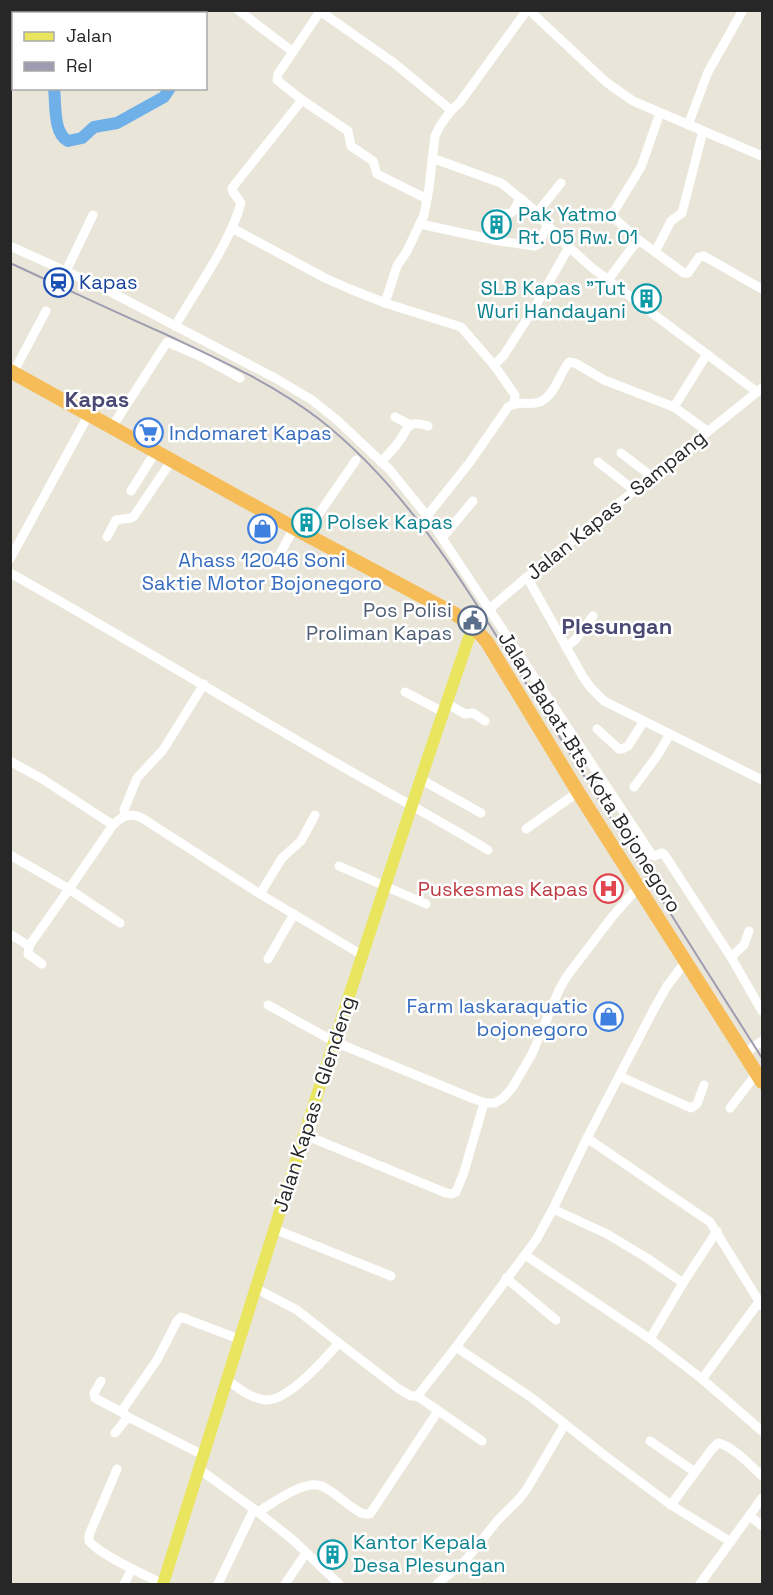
<svg xmlns="http://www.w3.org/2000/svg" width="773" height="1595" viewBox="0 0 773 1595" font-family="'Space Grotesk',sans-serif">
  <style>
    .lines { fill: none; stroke-linecap: round; stroke-linejoin: round }
    .river { stroke: #6fb0e8; stroke-width: 12 }
    .minor { stroke: #fff; stroke-width: 9 }
    .major { stroke: #e9e55e; stroke-width: 12 }
    .highway { stroke: #f6bc57; stroke-width: 14 }
    .rail { stroke: #9e9cb1; stroke-width: 2 }
    .labels { text-anchor: middle; stroke-width: 5; stroke-linejoin: round; paint-order: stroke }
    .culture-label { font-size: 20px; fill: #0d838f; stroke: #fff; text-anchor: start }
    .transit-label { font-size: 20px; fill: #164399; stroke: #fff; text-anchor: start }
    .shop-label { font-size: 20px; fill: #366cbe; stroke: #fff; text-anchor: start }
    .street-label { font-size: 20px; fill: #272727; stroke: #fff }
    .service-label { font-size: 20px; fill: #4e5e75; stroke: #fff; text-anchor: end }
    .health-label { font-size: 20px; fill: #be3a42; stroke: #fff; text-anchor: end }
    .quarter-label { font-size: 22px; font-weight: bold; fill: #4b4a75; stroke: #fff }
  </style>
  <rect width="100%" height="100%" fill="#e9e6d9"/>
  <g class="lines">
    <!-- river -->
    <g class="river">
      <polyline points="156,10 157,14"/>
      <polyline points="10,31 14,32"/>
      <path d="M54,88C56,105 53,133 68,141L82,138L94,127L117,123L164,97L170,88"/>
    </g>
    <!-- minor -->
    <g class="minor">
      <polyline points="88,10 92,14"/>
      <polyline points="238,10 293,52"/>
      <polyline points="321,10 278,74 277,80 302,100 348,131 351,146 373,161 377,174 427,199"/>
      <polyline points="529,10 606,82 633,101 762,156"/>
      <polyline points="320,11 394,63 451,110"/>
      <polyline points="688,125 708,72 743,10"/>
      <polyline points="432,158 501,183 520,198"/>
      <path d="M496,212C512,216 513,214 520,198L534,210L558,237L591,267L757,392"/>
      <polyline points="537,213 561,183"/>
      <polyline points="420,224 499,241 534,246 539,244 547,226"/>
      <polyline points="232,228 325,278 350,289 385,303 461,327 494,365 515,395 514,403"/>
      <polyline points="640,241 613,217 613,213 641,167 660,113"/>
      <polyline points="10,246 105,289 275,378 312,400 337,420 390,470 427,516 442,538 652,855 654,856 662,853 664,854 731,957 762,1011"/>
      <polyline points="655,252 671,221 682,213 703,131"/>
      <polyline points="66,271 93,215"/>
      <polyline points="608,280 634,245 640,241 684,273 688,273 699,257 704,256 762,289"/>
      <path d="M385,303L397,266L407,251L424,215L429,188L435,136C441,122 449,112 460,102L527,10"/>
      <path d="M175,326C196,290 230,243 241,203L233,192L232,188L302,100"/>
      <polyline points="494,365 504,355 536,305 569,247"/>
      <polyline points="13,373 46,311"/>
      <polyline points="674,407 707,431"/>
      <polyline points="395,417 410,425"/>
      <polyline points="112,427 167,342 200,356 240,378"/>
      <polyline points="621,453 651,476"/>
      <path d="M381,462C387,456 393,449 398,443C409,428 407,419 428,426"/>
      <polyline points="598,462 634,490"/>
      <polyline points="131,491 156,451"/>
      <path d="M427,516L470,462L508,407C519,399 534,408 545,399C556,391 560,373 569,362L575,363L604,380L674,407L707,354"/>
      <polyline points="305,534 356,460"/>
      <polyline points="107,537 116,520 131,518 134,516 172,460"/>
      <polyline points="442,538 473,501"/>
      <polyline points="10,559 89,414"/>
      <polyline points="276,561 294,528"/>
      <path d="M10,573C121,635 228,701 338,764C388,793 439,820 488,850"/>
      <polyline points="527,577 583,677 591,688 604,701 762,780"/>
      <polyline points="473,626 494,605 527,577 762,388"/>
      <polyline points="566,647 575,640 593,616"/>
      <polyline points="405,692 443,712"/>
      <polyline points="446,703 465,714 473,713 485,721"/>
      <polyline points="597,729 619,749 622,749 628,746 644,721"/>
      <path d="M10,761L44,780L113,825C122,816 130,812 142,818L260,894L362,955"/>
      <polyline points="420,779 481,813"/>
      <polyline points="634,787 657,756 670,734"/>
      <polyline points="124,810 137,778 163,750 204,684"/>
      <polyline points="526,829 578,792"/>
      <polyline points="10,855 69,889 113,825"/>
      <polyline points="339,866 426,904"/>
      <polyline points="260,894 282,858 301,841 315,815"/>
      <polyline points="10,934 29,946 69,889 120,923"/>
      <polyline points="29,946 28,954 42,964"/>
      <polyline points="731,957 744,945 749,931"/>
      <polyline points="268,959 294,914"/>
      <polyline points="268,1005 335,1042 474,1099 486,1103 495,1103 503,1098 512,1088 532,1054 559,990 567,976 612,917 639,886"/>
      <polyline points="745,1053 762,1041"/>
      <polyline points="619,1076 691,1108 697,1104 704,1085"/>
      <polyline points="730,1108 757,1073"/>
      <polyline points="305,1135 446,1193 452,1194 456,1192 464,1172 484,1103"/>
      <polyline points="587,1138 710,1222 762,1306"/>
      <polyline points="553,1209 607,1234 647,1258 683,1283"/>
      <polyline points="274,1229 391,1276"/>
      <polyline points="525,1255 650,1339 702,1379 762,1431"/>
      <polyline points="506,1278 556,1320"/>
      <polyline points="255,1288 297,1310 339,1343"/>
      <polyline points="650,1339 683,1283 717,1231"/>
      <polyline points="456,1347 532,1398 608,1458 671,1505 731,1542"/>
      <polyline points="702,1379 759,1302"/>
      <path d="M227,1380C238,1388 250,1398 265,1400C288,1402 324,1359 339,1343L399,1389L411,1396H416L419,1394L456,1347L536,1240L553,1209L587,1138L654,1009L667,986L686,961"/>
      <polyline points="101,1381 94,1393 95,1398 123,1413"/>
      <polyline points="417,1396 482,1441"/>
      <polyline points="115,1433 128,1417"/>
      <polyline points="650,1441 695,1472"/>
      <polyline points="203,1455 128,1417 124,1414 123,1409 157,1360 177,1321 181,1317 239,1339"/>
      <path d="M117,1469L89,1535V1541C100,1555 145,1575 163,1584"/>
      <polyline points="199,1469 254,1509 293,1540 339,1584"/>
      <path d="M671,1505L712,1449L718,1443C733,1446 751,1466 762,1476"/>
      <path d="M258,1512C273,1503 304,1479 322,1486C336,1493 347,1505 361,1513L366,1514H370L438,1411"/>
      <polyline points="750,1516 762,1526"/>
      <polyline points="124,1584 132,1569"/>
      <polyline points="218,1584 254,1509"/>
      <polyline points="285,1584 306,1553"/>
      <polyline points="437,1584 465,1561 498,1520 520,1498 528,1487 565,1424"/>
      <polyline points="700,1584 762,1498"/>
    </g>
    <!-- major -->
    <path class="major" d="M163,1584C263,1264 363,943 473,626"/>
    <!-- highway -->
    <polyline class="highway" points="10,371 305,534 455,614 473,626 487,642 578,792 762,1082"/>
    <!-- rail -->
    <path class="rail" d="M10,263C62,287 113,311 165,334C218,359 272,383 319,419C416,495 477,606 542,709C615,825 688,942 762,1058"/>
  </g>
  <!-- icons -->
  <defs>
    <symbol id="building-ring" viewBox="-11 -11 22 22"><circle r="9.5" fill="#fff" stroke="#0f9aa8" stroke-width="1.5"/><path d="M-4-6H4V6H1V3H-1V6H-4ZM-2.5-4.3h1.7v1.8h-1.7ZM.8-4.3h1.7v1.8H.8ZM-2.5-1h1.7V.8h-1.7ZM.8-1h1.7V.8H.8Z" fill="#0f9aa8"/></symbol>
    <symbol id="station-ring" viewBox="-11 -11 22 22"><circle r="9.5" fill="#fff" stroke="#1a4fb4" stroke-width="1.5"/><path d="M-3-6H3Q5-6 5-4V2Q5 4 3 4L4.5 6H3L1.5 4h-3L-3 6H-4.5L-3 4Q-5 4-5 2V-4Q-5-6-3-6ZM-3.5-4v3h7v-3ZM-3.5 1v1.5H-2V1ZM2 1v1.5H3.5V1Z" fill="#1a4fb4"/></symbol>
    <symbol id="supermarket-ring" viewBox="-11 -11 22 22"><circle r="9.5" fill="#fff" stroke="#3f7fe0" stroke-width="1.5"/><path d="M-6-5.5h2.5l.6 2H6L4.5 2H-2.5L-4.4-4H-6ZM-1.5 3.2a1.3 1.3 0 1 0 .1 0ZM3 3.2a1.3 1.3 0 1 0 .1 0Z" fill="#3f7fe0"/></symbol>
    <symbol id="shop-ring" viewBox="-11 -11 22 22"><circle r="9.5" fill="#fff" stroke="#3f7fe0" stroke-width="1.5"/><path d="M-5-2.5h2.3a2.7 3.5 0 0 1 5.4 0H5L5.5 6h-11ZM-1.5-2.5h3a1.5 2.3 0 0 0-3 0Z" fill="#3f7fe0"/></symbol>
    <symbol id="civic-ring" viewBox="-11 -11 22 22"><circle r="9.5" fill="#fff" stroke="#5c6f8a" stroke-width="1.5"/><path d="M-.6-6.5H3V-4.5H.6V-3L4-1V1h2V6H-6V1h2V-1L-.6-3ZM-1.2 2.5V6h2.4V2.5Z" fill="#5c6f8a"/></symbol>
    <symbol id="hospital-ring" viewBox="-11 -11 22 22"><circle r="9.5" fill="#fff" stroke="#e0444e" stroke-width="1.5"/><path d="M-5-5h3v3.5h4V-5h3V5h-3V1.5h-4V5h-3Z" fill="#e0444e"/></symbol>
  </defs>
  <g fill-rule="evenodd">
    <use href="#building-ring" x="480" y="208" width="33" height="33"/>
    <use href="#station-ring" x="42" y="266" width="33" height="33"/>
    <use href="#building-ring" x="630" y="282" width="33" height="33"/>
    <use href="#supermarket-ring" x="132" y="416" width="33" height="33"/>
    <use href="#building-ring" x="290" y="506" width="33" height="33"/>
    <use href="#shop-ring" x="246" y="512" width="33" height="33"/>
    <use href="#civic-ring" x="456" y="604" width="33" height="33"/>
    <use href="#hospital-ring" x="592" y="872" width="33" height="33"/>
    <use href="#shop-ring" x="592" y="1000" width="33" height="33"/>
    <use href="#building-ring" x="316" y="1538" width="33" height="33"/>
  </g>
  <g class="labels">
    <!-- culture labels -->
    <g class="culture-label">
      <text x="518" y="221">Pak Yatmo<tspan x="518" dy="23">Rt. 05 Rw. 01</tspan></text>
      <text x="626" y="295" text-anchor="end">SLB Kapas "Tut<tspan x="626" dy="23">Wuri Handayani</tspan></text>
      <text x="327" y="529">Polsek Kapas</text>
      <text x="353" y="1549">Kantor Kepala<tspan x="353" dy="23">Desa Plesungan</tspan></text>
    </g>
    <!-- transit labels -->
    <g class="transit-label">
      <text x="79" y="289">Kapas</text>
    </g>
    <!-- shop labels -->
    <g class="shop-label">
      <text x="169" y="440">Indomaret Kapas</text>
      <text x="262" y="567" text-anchor="middle">Ahass 12046 Soni<tspan x="262" dy="23">Saktie Motor Bojonegoro</tspan></text>
      <text x="588" y="1013" text-anchor="end">Farm laskaraquatic<tspan x="588" dy="23">bojonegoro</tspan></text>
    </g>
    <!-- street labels -->
    <g class="street-label">
      <text transform="translate(616 505) rotate(-39)" y="7">Jalan Kapas - Sampang</text>
      <text transform="translate(590 772) rotate(58)" y="7">Jalan Babat-Bts. Kota Bojonegoro</text>
      <text transform="translate(314 1104) rotate(-72)" y="7">Jalan Kapas - Glendeng</text>
    </g>
    <!-- service labels -->
    <g class="service-label">
      <text x="452" y="617">Pos Polisi<tspan x="452" dy="23">Proliman Kapas</tspan></text>
    </g>
    <!-- health labels -->
    <g class="health-label">
      <text x="588" y="896">Puskesmas Kapas</text>
    </g>
    <!-- quarter labels -->
    <g class="quarter-label">
      <text x="97" y="407">Kapas</text>
      <text x="617" y="634">Plesungan</text>
    </g>
  </g>
  <!-- border -->
  <rect width="773" height="1595" fill="none" stroke="#272727" stroke-width="24"/>
  <!-- legend -->
  <rect x="12" y="12" width="195" height="78" fill="#ffffff" stroke="#a9a9a9" stroke-width="1.5"/>
  <rect x="24" y="32" width="30" height="9" fill="#e9e55e" stroke="#a9a9a9" stroke-width="1.5"/>
  <text x="66" y="42" font-size="18" fill="#272727">Jalan</text>
  <rect x="24" y="62" width="30" height="9" fill="#9e9cb1" stroke="#a9a9a9" stroke-width="1.5"/>
  <text x="66" y="72" font-size="18" fill="#272727">Rel</text>
</svg>
